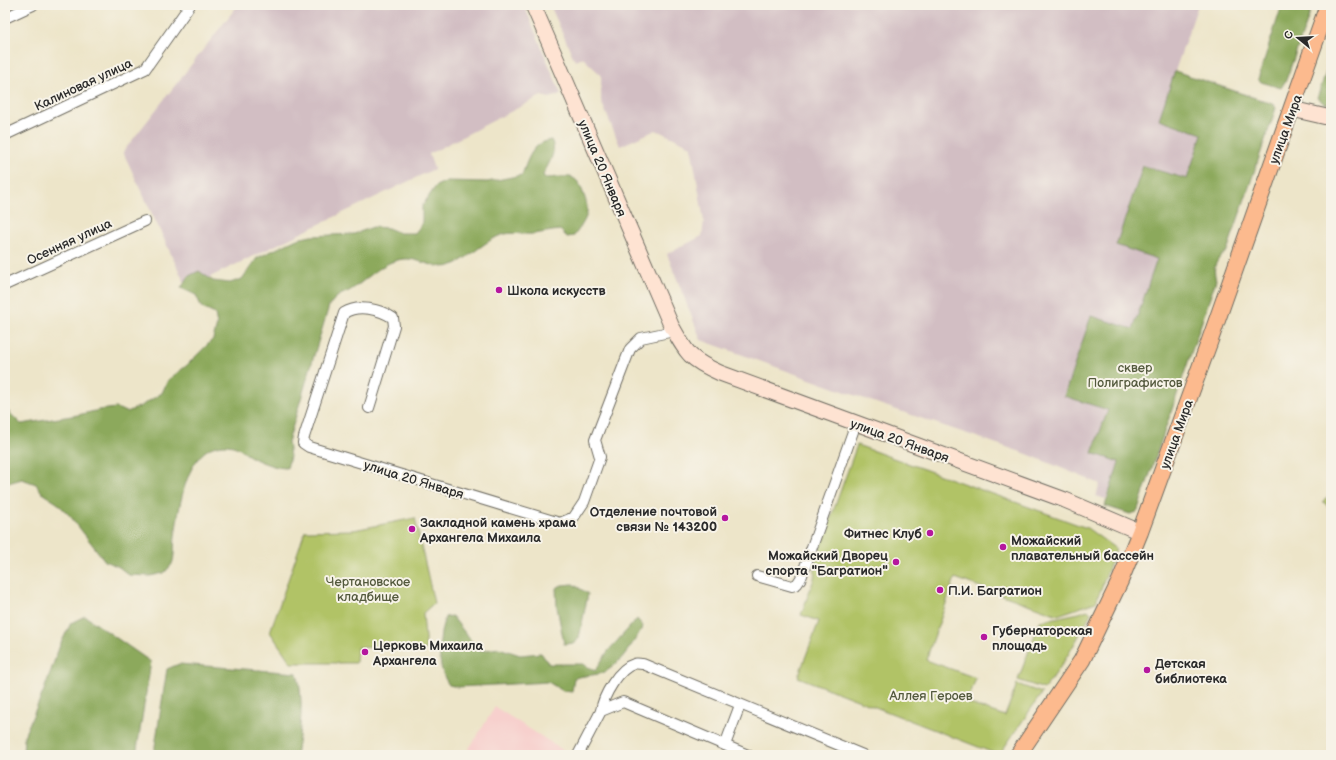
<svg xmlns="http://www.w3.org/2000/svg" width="1336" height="760" viewBox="0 0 1336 760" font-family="'Balsamiq Sans',sans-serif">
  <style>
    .built { fill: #f7d0cd }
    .industrial { fill: #d2bec3 }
    .green { fill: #b1c366; stroke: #6e7748 }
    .forest { fill: #8ca95b; stroke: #5c6a43 }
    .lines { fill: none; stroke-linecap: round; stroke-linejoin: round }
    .street-casing { stroke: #6f6c62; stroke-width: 12 }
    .secondary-casing { stroke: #6f6c62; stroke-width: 17 }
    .primary-casing { stroke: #6f6c62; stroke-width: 18 }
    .street { stroke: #fff; stroke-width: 10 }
    .secondary { stroke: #fee3d2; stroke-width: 15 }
    .primary { stroke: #fcba8e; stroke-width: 16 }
    .poi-dot { fill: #b5179e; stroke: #f7f3e8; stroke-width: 1.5 }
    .labels { text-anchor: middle; stroke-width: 4; stroke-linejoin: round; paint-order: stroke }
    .street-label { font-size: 13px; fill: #2b2b2b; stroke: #f7f3e8 }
    .poi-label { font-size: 13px; font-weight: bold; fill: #2b2b2b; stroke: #f7f3e8; text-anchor: start }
    .park-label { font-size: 13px; fill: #53593d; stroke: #f7f3e8 }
  </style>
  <rect width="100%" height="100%" fill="#f7f3e8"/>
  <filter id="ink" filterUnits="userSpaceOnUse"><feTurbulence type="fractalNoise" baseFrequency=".025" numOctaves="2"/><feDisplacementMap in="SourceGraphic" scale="8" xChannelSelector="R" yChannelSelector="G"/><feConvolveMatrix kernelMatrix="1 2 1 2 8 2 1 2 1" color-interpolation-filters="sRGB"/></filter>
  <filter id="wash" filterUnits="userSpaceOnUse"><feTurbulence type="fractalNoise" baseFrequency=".012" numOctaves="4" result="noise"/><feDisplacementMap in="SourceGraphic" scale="16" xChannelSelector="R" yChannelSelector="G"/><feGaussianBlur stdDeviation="0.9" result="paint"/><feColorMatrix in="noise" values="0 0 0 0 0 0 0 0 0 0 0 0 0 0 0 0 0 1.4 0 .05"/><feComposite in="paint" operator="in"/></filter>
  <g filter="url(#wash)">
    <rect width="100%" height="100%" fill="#ede5c9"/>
    <!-- built -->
    <polygon class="built" points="495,707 569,754 568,755 465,755"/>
    <!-- industrial -->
    <g class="industrial">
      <polygon points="238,5 524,5 561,94 550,98 541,96 429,154 434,169 187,288 123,152"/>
      <polygon points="550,5 1198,5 1175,71 1263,100 1106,499 1096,496 1100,484 1027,454 882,405 701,340 667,254 702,236 704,221 691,146 656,130 620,146 601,101 601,75 583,58 575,61"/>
    </g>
    <!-- green -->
    <g class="green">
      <polygon points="857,445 1087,528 1116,549 1096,602 1058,615 955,578 926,660 976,678 967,703 1005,716 1017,684 1042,693 999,755 798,677 819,621 801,615 814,579 816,559"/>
      <polygon points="1331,494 1331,510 1323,501"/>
      <polygon points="415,518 434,603 423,613 426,650 357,647 356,663 291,663 270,632 305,531 354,530"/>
      <path d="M1088,610L1091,613C1077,640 1063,666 1044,689L1018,680L1040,621L1079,613Z"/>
    </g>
    <!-- forest -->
    <g class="forest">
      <polygon points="1282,5 1313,5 1286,80 1281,88 1261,82 1258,79"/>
      <polygon points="1331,58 1331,103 1325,104 1317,98"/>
      <path d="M1175,71L1273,104L1276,108L1227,251C1216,260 1212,266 1216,280L1137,512L1130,514L1105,506L1119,462L1092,453L1108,410L1064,396L1091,316L1133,329L1157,259L1116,245L1143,166L1187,179L1202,134L1159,119Z"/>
      <path d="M551,140C558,152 548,164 543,175L545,178C553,178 563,176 570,177C577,178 580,185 582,190C591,212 588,217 574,236L567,237L560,230C550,231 542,233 533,234C524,235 514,232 505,234C487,238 470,258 453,265C440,271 422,260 408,259C387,258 371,276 355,287C343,296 340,291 329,306L288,442L290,457L287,468C276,468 263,463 253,458C240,451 240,445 223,445C186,446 179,508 175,537C174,545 175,557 172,564C170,567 166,571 164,573L150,576L129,575L119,567L105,561L71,517L57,503L43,494L36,484L22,479L5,484V408L21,424L78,415L99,410L116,408L127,412L141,406L162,393L168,380L186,366L213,339L217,325L215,314L202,308L196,295L181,288L189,276L199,271L213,281L230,283L242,279L257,258L297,239L311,236L354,234L373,227L388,228L400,233H415L422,224V206L436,186L447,181L487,182L522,175C528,159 532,143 551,140Z"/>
      <polygon points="573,584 588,594 579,638 575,643 564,644 557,607 556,588 562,585"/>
      <polygon points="85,616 151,662 136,755 23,755 24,736 44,690 60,645 71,623"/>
      <path d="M452,616L479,651L499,648L520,655L541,653L549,664H583L595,671L608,651L637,619L643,626C635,641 617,670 599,674C591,675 583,676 574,678L572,692L563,691L548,682L458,687L449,685C436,667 438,638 445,617Z"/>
      <path d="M179,664L297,673C304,699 301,729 296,755H155V746L167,669Z"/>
    </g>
  </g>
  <g filter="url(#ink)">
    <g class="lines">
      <defs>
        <g id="street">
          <polyline points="5,18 33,5"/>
          <polyline points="5,135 145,69 190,5"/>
          <polyline points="5,285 145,221"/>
          <path d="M369,408L394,326L393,318C380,309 358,304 344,313L304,437L303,443L309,447L560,523L574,517L584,502L600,457L595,440L630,349L641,338L674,331"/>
          <polyline points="757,576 792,586 797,584 801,578 856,423"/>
          <path d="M601,711C603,696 619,668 634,664C636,663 640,664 643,664L863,755"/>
          <polyline points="725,745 740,705"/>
          <polyline points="578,755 601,711 623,702 748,755"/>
        </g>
        <g id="secondary">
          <path d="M533,5L671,325C687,354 689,359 720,373L1065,500L1140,532"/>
          <polyline points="1292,109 1331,118"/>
        </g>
        <polyline id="primary" points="1018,755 1082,660 1120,581 1140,532 1209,343 1328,5"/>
      </defs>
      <!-- street casing -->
      <use href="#street" class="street-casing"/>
      <!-- secondary casing -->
      <use href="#secondary" class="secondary-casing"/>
      <!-- primary casing -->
      <use href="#primary" class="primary-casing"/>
      <!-- street -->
      <use href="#street" class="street"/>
      <!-- secondary -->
      <use href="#secondary" class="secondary"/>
      <!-- primary -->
      <use href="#primary" class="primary"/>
    </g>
  </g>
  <!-- markers -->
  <g class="poi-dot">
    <circle cx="499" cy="290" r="4"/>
    <circle cx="725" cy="518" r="4"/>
    <circle cx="412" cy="529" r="4"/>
    <circle cx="930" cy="533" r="4"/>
    <circle cx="1003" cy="547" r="4"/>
    <circle cx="896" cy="562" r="4"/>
    <circle cx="940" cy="590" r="4"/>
    <circle cx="984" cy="637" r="4"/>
    <circle cx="365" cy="652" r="4"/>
    <circle cx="1147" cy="670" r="4"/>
  </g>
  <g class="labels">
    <!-- street labels -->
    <g class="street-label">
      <text transform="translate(83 84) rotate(-25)" y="5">Калиновая улица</text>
      <text transform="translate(1285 129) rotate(-70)" y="5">улица Мира</text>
      <text transform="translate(603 168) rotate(67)" y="5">улица 20 Января</text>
      <text transform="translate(69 241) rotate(-25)" y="5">Осенняя улица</text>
      <text transform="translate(1176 434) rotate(-70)" y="5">улица Мира</text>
      <text transform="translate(900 440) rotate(20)" y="5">улица 20 Января</text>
      <text transform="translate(414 479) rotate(17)" y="5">улица 20 Января</text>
    </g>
    <!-- poi labels -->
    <g class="poi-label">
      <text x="507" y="295">Школа искусств</text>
      <text x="717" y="516" text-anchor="end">Отделение почтовой<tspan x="717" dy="15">связи № 143200</tspan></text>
      <text x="420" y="527">Закладной камень храма<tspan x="420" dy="15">Архангела Михаила</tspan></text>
      <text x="922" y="538" text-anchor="end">Фитнес Клуб</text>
      <text x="1011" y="545">Можайский<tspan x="1011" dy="15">плавательный бассейн</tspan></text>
      <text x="888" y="560" text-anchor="end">Можайский Дворец<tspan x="888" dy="15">спорта "Багратион"</tspan></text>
      <text x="948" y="595">П.И. Багратион</text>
      <text x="992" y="635">Губернаторская<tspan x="992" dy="15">площадь</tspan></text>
      <text x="373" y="650">Церковь Михаила<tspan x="373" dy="15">Архангела</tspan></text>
      <text x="1155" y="668">Детская<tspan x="1155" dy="15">библиотека</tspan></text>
    </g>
    <!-- park labels -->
    <g class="park-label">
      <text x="1135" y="372">сквер<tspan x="1135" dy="15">Полиграфистов</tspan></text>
      <text x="368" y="586">Чертановское<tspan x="368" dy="15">кладбище</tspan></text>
      <text x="931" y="700">Аллея Героев</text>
    </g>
  </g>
  <!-- margin -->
  <rect width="1336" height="760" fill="none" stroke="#f7f3e8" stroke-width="20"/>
  <!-- north arrow -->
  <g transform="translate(1298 38) rotate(288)" stroke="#f7f3e8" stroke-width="3" paint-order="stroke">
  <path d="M0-3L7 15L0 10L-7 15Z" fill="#2b2b2b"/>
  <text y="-6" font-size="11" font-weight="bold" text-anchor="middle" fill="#2b2b2b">С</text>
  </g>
</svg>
